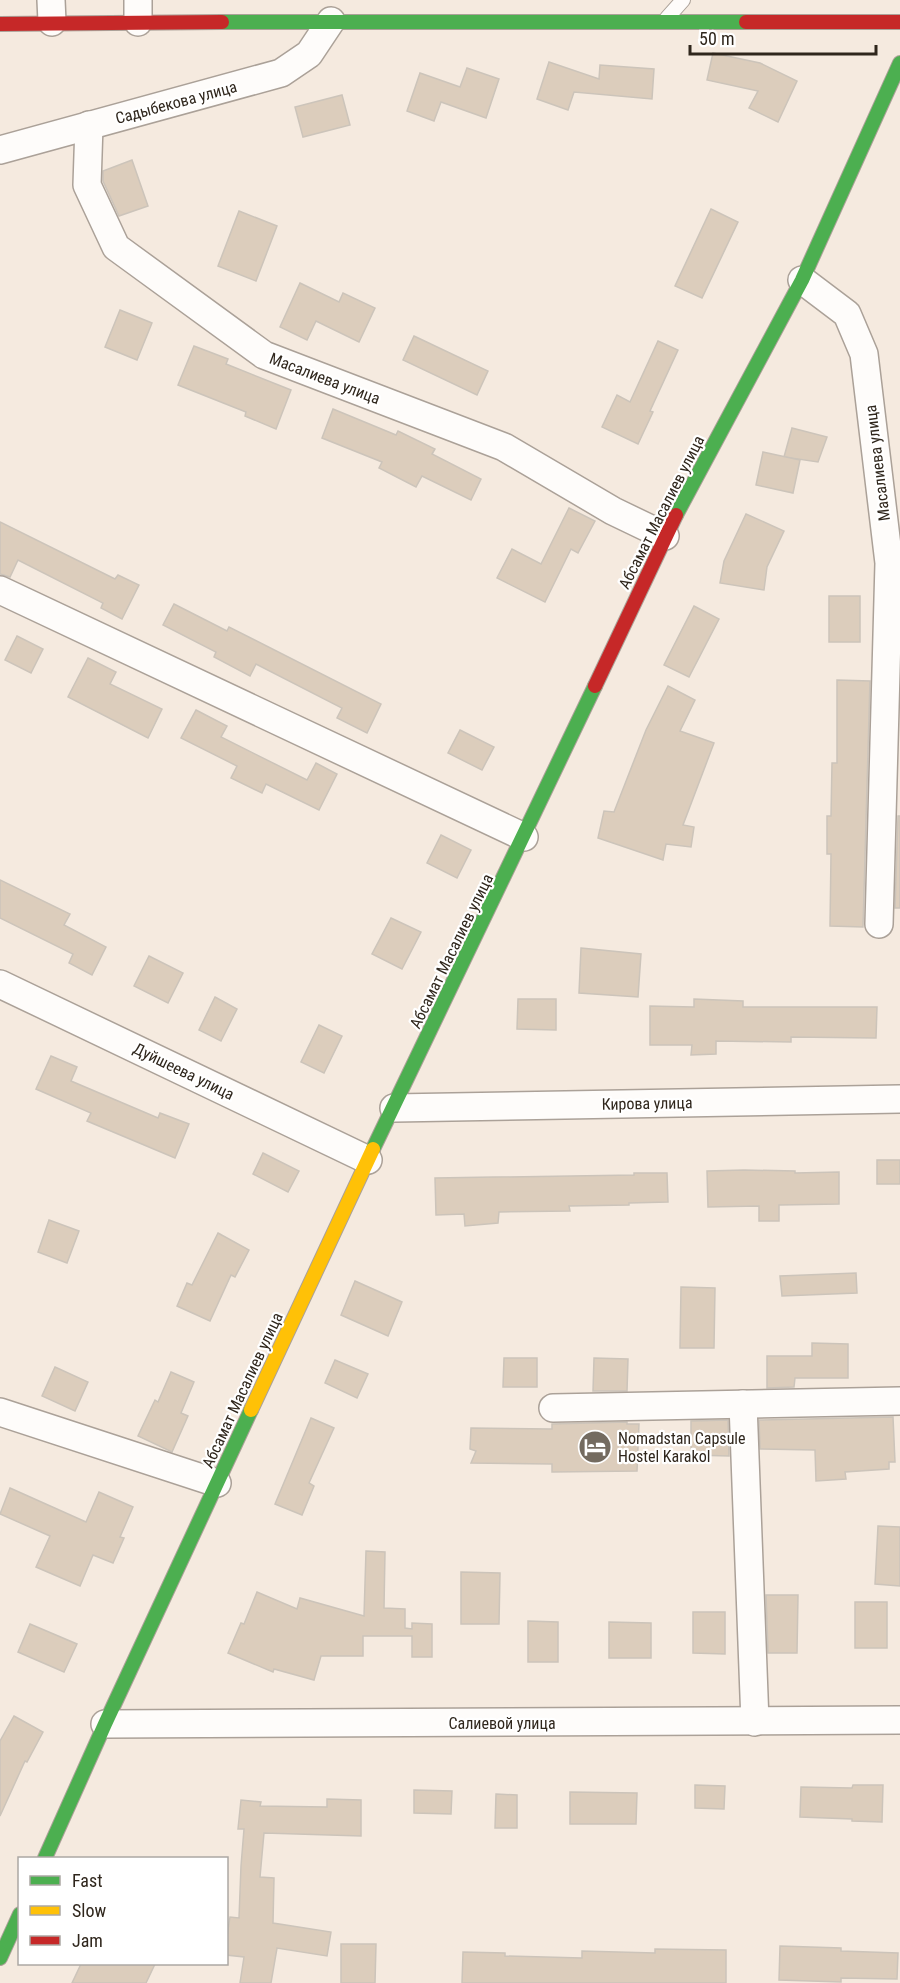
<svg xmlns="http://www.w3.org/2000/svg" width="900" height="1983" viewBox="0 0 900 1983" font-family="'Roboto Condensed',sans-serif">
  <style>
    .building { fill: #dccdbc; stroke: #ccc4ba; stroke-width: 1.5 }
    .lines { fill: none; stroke-linecap: round; stroke-linejoin: round }
    .lane-casing { stroke: #aba198; stroke-width: 16 }
    .street-casing { stroke: #aba198; stroke-width: 30 }
    .fast-casing { stroke: #aba198; stroke-width: 16 }
    .slow-casing { stroke: #aba198; stroke-width: 16 }
    .jam-casing { stroke: #aba198; stroke-width: 16 }
    .lane { stroke: #fefcfa; stroke-width: 14 }
    .street { stroke: #fefcfa; stroke-width: 27 }
    .fast { stroke: #4caf50; stroke-width: 14 }
    .slow { stroke: #ffc107; stroke-width: 14 }
    .jam { stroke: #c62828; stroke-width: 14 }
    .labels { text-anchor: middle; stroke-width: 4.5; stroke-linejoin: round; paint-order: stroke }
    .street-label { font-size: 16px; fill: #2f261c; stroke: #fff }
    .poi-label { font-size: 16px; fill: #2f261c; stroke: #fff; text-anchor: start }
  </style>
  <rect width="100%" height="100%" fill="#f5eadf"/>
  <!-- building -->
  <g class="building">
    <polygon points="713,53 760,63 797,81 778,122 749,108 758,91 707,80"/>
    <polygon points="549,62 599,79 600,65 654,69 652,99 574,92 568,110 537,99"/>
    <polygon points="467,68 499,79 486,118 441,102 434,121 407,111 420,73 460,87"/>
    <polygon points="342,95 350,125 303,137 295,107"/>
    <polygon points="132,160 148,206 119,216 103,181 103,171"/>
    <polygon points="711,209 738,222 702,298 675,286"/>
    <polygon points="239,211 277,226 256,281 218,266"/>
    <polygon points="300,283 339,302 343,293 375,308 359,342 316,321 307,340 280,327"/>
    <polygon points="120,310 152,323 137,360 105,347"/>
    <polygon points="414,336 488,371 477,395 403,360"/>
    <polygon points="658,341 678,350 650,411 653,412 638,444 602,427 617,395 630,402"/>
    <polygon points="194,346 228,359 226,364 291,390 276,429 245,416 246,412 178,385"/>
    <polygon points="333,409 396,435 398,431 435,449 432,454 481,479 471,500 422,476 416,487 379,468 382,462 322,438"/>
    <polygon points="792,428 827,437 818,462 784,457"/>
    <polygon points="763,452 800,460 793,493 756,485"/>
    <polygon points="569,508 595,521 578,553 571,549 545,602 497,578 512,549 541,564"/>
    <polygon points="746,514 784,531 767,567 764,590 720,583 724,561"/>
    <polygon points="0,522 115,579 118,575 139,585 122,619 101,608 103,603 18,560 10,577 0,574"/>
    <rect x="829" y="596" width="31" height="46"/>
    <polygon points="174,604 227,631 229,627 381,704 367,733 337,718 342,708 256,664 250,676 214,657 216,652 163,625"/>
    <polygon points="694,606 719,619 689,677 664,665"/>
    <polygon points="17,636 43,649 31,673 5,660"/>
    <polygon points="88,658 116,672 110,684 162,709 148,738 68,697"/>
    <polygon points="837,680 870,681 863,927 830,926 831,854 827,854 827,816 831,816 832,763 837,763"/>
    <polygon points="668,686 695,700 680,731 714,743 683,825 694,827 691,847 666,844 663,860 598,838 604,811 614,812 646,730"/>
    <polygon points="196,710 227,726 221,737 307,780 316,763 337,774 319,810 266,784 262,793 231,778 237,766 181,738"/>
    <polygon points="460,730 494,747 482,770 448,753"/>
    <polygon points="898,816 900,816 900,908 895,908"/>
    <polygon points="441,835 471,850 457,878 427,863"/>
    <polygon points="0,880 70,914 64,925 106,947 92,975 69,963 73,954 0,918"/>
    <polygon points="391,918 421,932 402,969 372,954"/>
    <polygon points="581,948 641,954 638,997 579,993"/>
    <polygon points="149,956 183,973 168,1003 134,986"/>
    <polygon points="215,997 237,1009 221,1041 199,1030"/>
    <polygon points="518,999 556,999 556,1030 517,1029"/>
    <polygon points="694,999 743,1001 743,1007 877,1007 876,1038 791,1037 791,1042 716,1041 716,1054 691,1055 692,1045 650,1045 650,1006 694,1007"/>
    <polygon points="319,1025 342,1036 324,1073 301,1062"/>
    <polygon points="51,1056 77,1067 71,1081 158,1118 160,1113 189,1124 175,1158 87,1121 91,1113 36,1089"/>
    <polygon points="263,1153 299,1171 288,1192 253,1174"/>
    <rect x="877" y="1160" width="23" height="24"/>
    <polygon points="744,1170 795,1171 795,1173 839,1172 839,1204 779,1205 779,1221 759,1221 759,1206 708,1207 707,1171"/>
    <polygon points="634,1173 667,1173 668,1202 629,1203 629,1205 569,1206 570,1211 499,1212 498,1223 465,1226 464,1214 436,1215 435,1178 634,1175"/>
    <polygon points="49,1220 79,1231 67,1263 38,1252"/>
    <polygon points="218,1233 249,1250 235,1277 231,1275 210,1321 177,1306 187,1283 192,1285"/>
    <polygon points="856,1273 857,1293 782,1296 780,1276"/>
    <polygon points="355,1281 402,1302 388,1336 341,1315"/>
    <polygon points="681,1287 715,1288 714,1348 680,1348"/>
    <polygon points="812,1343 848,1344 848,1378 795,1378 794,1387 767,1388 767,1356 812,1356"/>
    <polygon points="504,1358 537,1358 537,1387 503,1387"/>
    <polygon points="594,1358 628,1359 627,1391 593,1391"/>
    <polygon points="335,1360 368,1374 357,1398 325,1383"/>
    <polygon points="55,1367 88,1382 75,1411 42,1396"/>
    <polygon points="171,1372 194,1382 181,1413 188,1416 172,1452 138,1436 155,1400 158,1402"/>
    <polygon points="893,1417 895,1462 889,1462 889,1469 845,1472 846,1479 816,1481 815,1450 760,1449 759,1420"/>
    <polygon points="311,1418 334,1428 309,1483 314,1486 302,1515 275,1504"/>
    <polygon points="728,1420 729,1456 691,1455 691,1421"/>
    <polygon points="627,1422 627,1424 639,1424 637,1471 552,1472 552,1464 471,1463 476,1451 470,1449 471,1428 552,1429 552,1424"/>
    <polygon points="10,1488 86,1522 99,1492 133,1507 120,1537 124,1538 113,1563 93,1555 80,1586 36,1567 50,1536 0,1514"/>
    <polygon points="878,1526 900,1527 900,1586 875,1584"/>
    <polygon points="366,1551 385,1552 384,1608 405,1609 405,1628 412,1629 412,1623 432,1624 432,1657 412,1657 412,1636 363,1636 363,1656 321,1656 314,1680 274,1669 273,1672 228,1653 241,1623 244,1624 257,1592 297,1609 300,1598 364,1616"/>
    <polygon points="461,1572 500,1573 499,1624 461,1624"/>
    <polygon points="766,1595 798,1595 797,1653 768,1653"/>
    <rect x="855" y="1602" width="32" height="46"/>
    <polygon points="693,1612 725,1612 725,1654 693,1653"/>
    <polygon points="528,1621 558,1622 558,1662 528,1662"/>
    <polygon points="609,1622 651,1623 651,1658 609,1658"/>
    <polygon points="30,1624 77,1644 64,1672 18,1652"/>
    <polygon points="14,1716 43,1732 27,1762 25,1761 0,1816 0,1741"/>
    <polygon points="695,1785 725,1786 724,1809 695,1808"/>
    <polygon points="853,1785 883,1785 882,1822 852,1821 852,1819 800,1817 801,1787 852,1788"/>
    <polygon points="414,1790 452,1791 451,1814 414,1813"/>
    <polygon points="570,1792 637,1793 636,1824 570,1824"/>
    <polygon points="496,1794 517,1795 517,1828 495,1828"/>
    <polygon points="327,1799 361,1800 361,1836 264,1833 260,1877 274,1878 273,1923 331,1932 327,1956 277,1948 271,1983 240,1983 244,1957 226,1955 226,1942 230,1917 239,1918 241,1866 244,1829 238,1829 241,1800 261,1802 260,1806 327,1807"/>
    <polygon points="341,1944 376,1944 375,1983 341,1983"/>
    <polygon points="780,1946 841,1948 841,1951 898,1953 897,1979 841,1978 841,1982 779,1980"/>
    <polygon points="655,1949 726,1950 726,1983 462,1983 463,1952 505,1953 505,1956 582,1958 582,1951 655,1953"/>
    <polygon points="81,1964 155,1964 146,1983 72,1983"/>
  </g>
  <g class="lines">
    <defs>
      <polyline id="lane" points="667,18 683,0"/>
      <g id="street">
        <polyline points="51,0 52,22"/>
        <polyline points="138,0 138,22"/>
        <polyline points="89,125 87,185 116,247 264,355 504,447 613,511 665,536"/>
        <polyline points="0,150 281,73 309,54 331,21"/>
        <polyline points="802,280 847,314 864,354 889,563 879,924"/>
        <polyline points="0,590 524,837"/>
        <polyline points="0,984 368,1160"/>
        <polyline points="394,1108 900,1099"/>
        <polyline points="743,1404 755,1722"/>
        <polyline points="553,1408 900,1401"/>
        <polyline points="0,1412 217,1483"/>
        <polyline points="105,1724 900,1720"/>
      </g>
      <g id="fast">
        <polyline points="222,22 746,22"/>
        <polyline points="676,515 802,280 900,63"/>
        <polyline points="373,1149 595,686"/>
        <polyline points="45,1858 105,1724 251,1410"/>
        <polyline points="0,1958 20,1914"/>
      </g>
      <polyline id="slow" points="251,1410 373,1149"/>
      <g id="jam">
        <polyline points="746,22 900,22"/>
        <polyline points="0,24 222,22"/>
        <polyline points="595,686 676,515"/>
      </g>
    </defs>
    <!-- lane casing -->
    <use href="#lane" class="lane-casing"/>
    <!-- street casing -->
    <use href="#street" class="street-casing"/>
    <!-- fast casing -->
    <use href="#fast" class="fast-casing"/>
    <!-- slow casing -->
    <use href="#slow" class="slow-casing"/>
    <!-- jam casing -->
    <use href="#jam" class="jam-casing"/>
    <!-- lane -->
    <use href="#lane" class="lane"/>
    <!-- street -->
    <use href="#street" class="street"/>
    <!-- fast -->
    <use href="#fast" class="fast"/>
    <!-- slow -->
    <use href="#slow" class="slow"/>
    <!-- jam -->
    <use href="#jam" class="jam"/>
  </g>
  <!-- icons -->
  <defs>
    <symbol id="hotel-disc" viewBox="-11 -11 22 22"><circle r="9.5" fill="#746b60" stroke="#fff"/><path d="M-6-4.5h1.5V1H6V5H4.5V3h-9V5H-6ZM-4 0a1.8 1.8 0 1 1 3.6 0ZM.5 0V-2.5h3Q6-2.5 6 0Z" fill="#fff"/></symbol>
  </defs>
  <g fill-rule="evenodd">
    <use href="#hotel-disc" x="576" y="1428" width="38" height="38"/>
  </g>
  <g class="labels">
    <!-- street labels -->
    <g class="street-label">
      <text transform="translate(176 102) rotate(-15)" y="6">Садыбекова улица</text>
      <text transform="translate(325 378) rotate(21)" y="6">Масалиева улица</text>
      <text transform="translate(877 463) rotate(-97)" y="6">Масалиева улица</text>
      <text transform="translate(661 512) rotate(-63)" y="6">Абсамат Масалиев улица</text>
      <text transform="translate(451 951) rotate(-64)" y="6">Абсамат Масалиев улица</text>
      <text transform="translate(184 1071) rotate(26)" y="6">Дуйшеева улица</text>
      <text transform="translate(647 1103) rotate(-1)" y="6">Кирова улица</text>
      <text transform="translate(242 1390) rotate(-65)" y="6">Абсамат Масалиев улица</text>
      <text x="502" y="1729">Салиевой улица</text>
    </g>
    <!-- poi labels -->
    <g class="poi-label">
      <text x="618" y="1444">Nomadstan Capsule<tspan x="618" dy="18">Hostel Karakol</tspan></text>
    </g>
  </g>
  <!-- legend -->
  <rect x="18" y="1857" width="210" height="108" fill="#ffffff" stroke="#aca8a4" stroke-width="1.5"/>
  <rect x="30" y="1876" width="30" height="9" fill="#4caf50" stroke="#aca8a4" stroke-width="1.5"/>
  <text x="72" y="1887" font-size="18" fill="#2f261c">Fast</text>
  <rect x="30" y="1906" width="30" height="9" fill="#ffc107" stroke="#aca8a4" stroke-width="1.5"/>
  <text x="72" y="1917" font-size="18" fill="#2f261c">Slow</text>
  <rect x="30" y="1936" width="30" height="9" fill="#c62828" stroke="#aca8a4" stroke-width="1.5"/>
  <text x="72" y="1947" font-size="18" fill="#2f261c">Jam</text>
  <!-- scale -->
  <path d="M690 45v9h186v-9" fill="none" stroke="#2f261c" stroke-width="3"/>
  <text x="699" y="45" font-size="18" fill="#2f261c" stroke="#ffffff" stroke-width="4.5" paint-order="stroke">50 m</text>
</svg>
